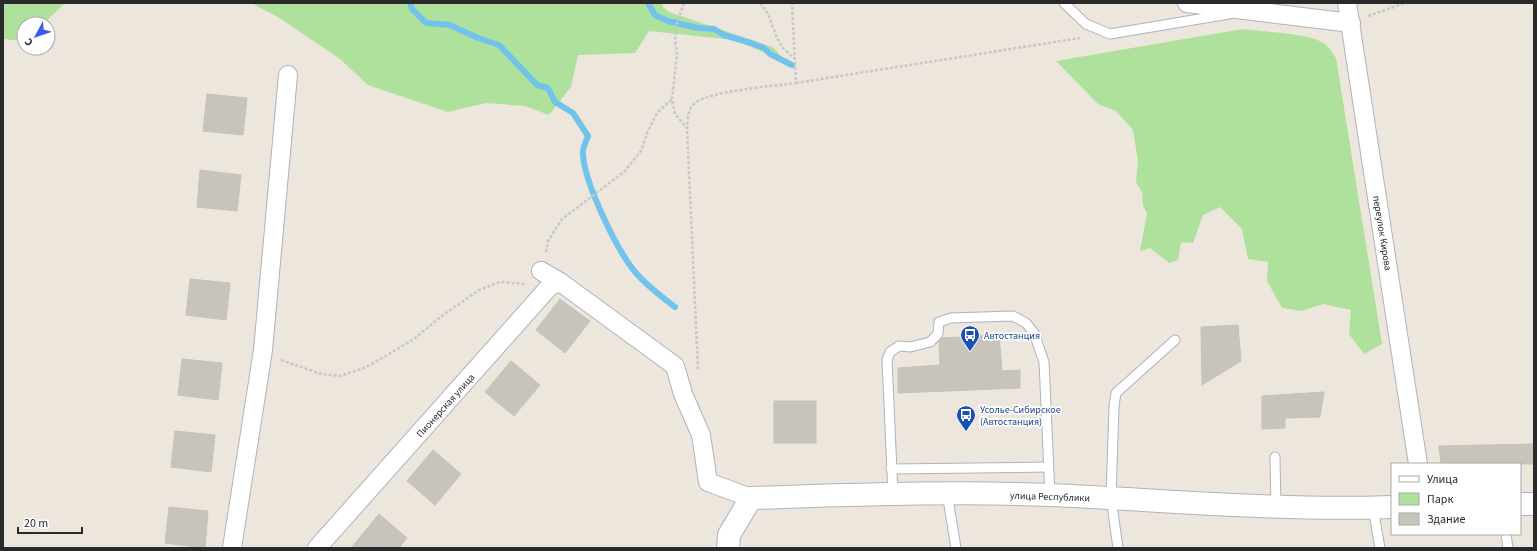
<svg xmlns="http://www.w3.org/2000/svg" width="1537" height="551" viewBox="0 0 1537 551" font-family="'Source Sans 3',sans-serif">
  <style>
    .green { fill: #aee19b }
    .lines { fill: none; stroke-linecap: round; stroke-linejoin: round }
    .stream { stroke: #72c3eb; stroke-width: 6 }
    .building { fill: #c7c4bb; stroke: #c7c2b6 }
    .service-casing { stroke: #b0b2be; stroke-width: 11 }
    .minor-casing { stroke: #b0b2be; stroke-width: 20 }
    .tertiary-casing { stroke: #b0b2be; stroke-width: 24 }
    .path { stroke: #c8c8c8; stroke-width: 2.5; stroke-dasharray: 3 2; stroke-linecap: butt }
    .service { stroke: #fff; stroke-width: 9 }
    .minor { stroke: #fff; stroke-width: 18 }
    .tertiary { stroke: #fff; stroke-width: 22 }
    .labels { text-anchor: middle; stroke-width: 3.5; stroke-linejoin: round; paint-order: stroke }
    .street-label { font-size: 10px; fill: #2a2a2a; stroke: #fff }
    .transit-label { font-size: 10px; fill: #164399; stroke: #fff; text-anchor: start }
  </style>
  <rect width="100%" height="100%" fill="#ece6dd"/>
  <!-- green -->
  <g class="green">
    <polygon points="3,3 65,3 43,24 24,24 24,39 23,41 3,39"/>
    <polygon points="251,3 662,3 663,7 669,12 772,47 776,50 784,61 735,40 649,31 635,53 578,55 571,87 549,115 525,106 486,103 448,112 368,85 340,59 278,17"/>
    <path d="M1243,29C1263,32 1310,33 1325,44C1329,47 1333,54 1336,58L1382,344L1364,354L1349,334L1351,310L1323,304L1302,311L1282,308L1267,281L1268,262L1248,259L1242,229L1220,207L1203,215L1193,243L1181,242L1178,260L1169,263L1150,248L1140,251L1147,213L1143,206L1142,192L1136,182L1138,161L1133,130L1116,111L1098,104L1056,61Z"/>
  </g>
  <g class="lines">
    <!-- stream -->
    <g class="stream">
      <path d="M410,3L412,9L426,23L450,25L478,38L499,45L537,85L548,88L555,102L573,113L588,136C586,142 582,149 583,154C584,182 617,251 636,273C647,286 662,297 675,307"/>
      <polyline points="648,3 655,15 668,21 698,28 714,29 724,35 751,43 764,48 770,54 792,65"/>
    </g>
  </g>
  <!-- building -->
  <g class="building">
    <polygon points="207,94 247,98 243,135 203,131"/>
    <polygon points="200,170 241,175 237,211 197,207"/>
    <polygon points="190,279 230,283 226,320 186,315"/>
    <polygon points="560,299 590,321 565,353 536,330"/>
    <polygon points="1238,325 1241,361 1202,385 1201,327"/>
    <polygon points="999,335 1002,371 1020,370 1020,388 898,393 898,368 940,365 939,342 942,338"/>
    <polygon points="182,359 222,363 218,400 178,395"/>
    <polygon points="511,361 540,385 514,416 485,392"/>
    <polygon points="1324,392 1320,417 1285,418 1285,428 1262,429 1262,396"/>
    <rect x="774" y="401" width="42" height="42"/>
    <polygon points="175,431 215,435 211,472 171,467"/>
    <polygon points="1534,444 1534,464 1441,464 1439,446"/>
    <polygon points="433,450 461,474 435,505 407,481"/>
    <polygon points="169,507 208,511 205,548 165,543"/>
    <polygon points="379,514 407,538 399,548 351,548"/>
  </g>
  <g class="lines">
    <defs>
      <g id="service">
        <polyline points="1064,3 1086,24 1110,34 1229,14"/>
        <polyline points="1275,457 1276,507"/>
        <polyline points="891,469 1048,467"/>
        <polyline points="947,493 956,548"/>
        <polyline points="893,494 887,360 890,352 899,346 910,347 930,342 938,334 939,322 951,318 1013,316 1026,323 1034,333 1044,362 1050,495"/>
        <polyline points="1373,508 1380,548"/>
        <polyline points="1506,534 1508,548"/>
        <polyline points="1118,548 1111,498 1114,406 1116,393 1175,340"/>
      </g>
      <g id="minor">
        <polyline points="1187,3 1351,23"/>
        <polyline points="1347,3 1418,464"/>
        <polyline points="560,282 675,366 683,394 701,435 708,482 751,498"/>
        <polyline points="232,548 263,350 288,75"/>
        <polyline points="317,548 550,286 560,282 541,271"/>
      </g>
      <g id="tertiary">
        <polyline points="1520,504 1534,504"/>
        <path d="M728,548L729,535L751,498C851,495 951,491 1051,495C1164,500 1278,511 1392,507"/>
      </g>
    </defs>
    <!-- service casing -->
    <use href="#service" class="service-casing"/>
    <!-- minor casing -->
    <use href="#minor" class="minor-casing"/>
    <!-- tertiary casing -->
    <use href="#tertiary" class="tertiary-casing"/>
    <!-- path -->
    <g class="path">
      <polyline points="684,3 677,23 675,40 677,54 672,99 675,114 687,128"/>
      <polyline points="760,3 768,14 778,40 783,48 794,58"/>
      <polyline points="1368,16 1405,3"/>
      <polyline points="796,83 1080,38"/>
      <polyline points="546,252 548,241 562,219 624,172 641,151 648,131 657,113 672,99"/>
      <polyline points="281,360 321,374 340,376 364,368 384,357 414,339 439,318 479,290 500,282 526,284"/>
      <path d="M698,369L687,129C688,120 687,109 695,103C710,91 774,86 796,83L792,3"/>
    </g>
    <!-- service -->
    <use href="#service" class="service"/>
    <!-- minor -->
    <use href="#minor" class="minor"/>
    <!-- tertiary -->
    <use href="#tertiary" class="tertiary"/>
  </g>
  <!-- icons -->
  <defs>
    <symbol id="bus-pin" viewBox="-11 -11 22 30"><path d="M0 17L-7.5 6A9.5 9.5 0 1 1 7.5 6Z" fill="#1a4fb4" stroke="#fff"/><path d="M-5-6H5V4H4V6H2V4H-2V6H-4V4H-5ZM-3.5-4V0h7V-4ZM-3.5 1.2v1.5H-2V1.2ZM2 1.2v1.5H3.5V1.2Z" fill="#fff"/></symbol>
  </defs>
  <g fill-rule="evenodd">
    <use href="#bus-pin" x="959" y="324" width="22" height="30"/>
    <use href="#bus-pin" x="955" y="404" width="22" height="30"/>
  </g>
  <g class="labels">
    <!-- street labels -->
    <g class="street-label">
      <text transform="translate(1383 233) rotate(81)" y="4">переулок Кирова</text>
      <text transform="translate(445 405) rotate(-48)" y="4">Пионерская улица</text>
      <text transform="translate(1050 496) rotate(2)" y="4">улица Республики</text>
    </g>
    <!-- transit labels -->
    <g class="transit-label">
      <text x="984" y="339">Автостанция</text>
      <text x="980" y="413">Усолье-Сибирское<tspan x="980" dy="12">(Автостанция)</tspan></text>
    </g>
  </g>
  <!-- border -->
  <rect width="1537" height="551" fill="none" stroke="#2a2a2a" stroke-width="8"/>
  <!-- legend -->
  <rect x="1391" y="463" width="130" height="72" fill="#ffffff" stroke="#aaaaaa"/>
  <rect x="1399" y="476" width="20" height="6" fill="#ffffff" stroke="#aaaaaa"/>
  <text x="1427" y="483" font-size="12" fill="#2a2a2a">Улица</text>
  <rect x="1399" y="493" width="20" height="12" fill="#aee19b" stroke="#aaaaaa"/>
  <text x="1427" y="503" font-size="12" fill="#2a2a2a">Парк</text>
  <rect x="1399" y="513" width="20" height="12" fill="#c7c4bb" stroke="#aaaaaa"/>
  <text x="1427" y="523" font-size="12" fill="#2a2a2a">Здание</text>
  <!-- north arrow -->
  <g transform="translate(36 36) rotate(230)"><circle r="19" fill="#ffffff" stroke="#aaaaaa"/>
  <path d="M0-3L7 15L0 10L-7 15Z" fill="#4156f5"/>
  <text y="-6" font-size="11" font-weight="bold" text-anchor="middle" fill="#2a2a2a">С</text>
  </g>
  <!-- scale -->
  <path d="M18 527v6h64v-6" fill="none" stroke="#2a2a2a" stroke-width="2"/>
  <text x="24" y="527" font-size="12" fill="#2a2a2a" stroke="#ffffff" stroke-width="3" paint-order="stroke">20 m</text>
</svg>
